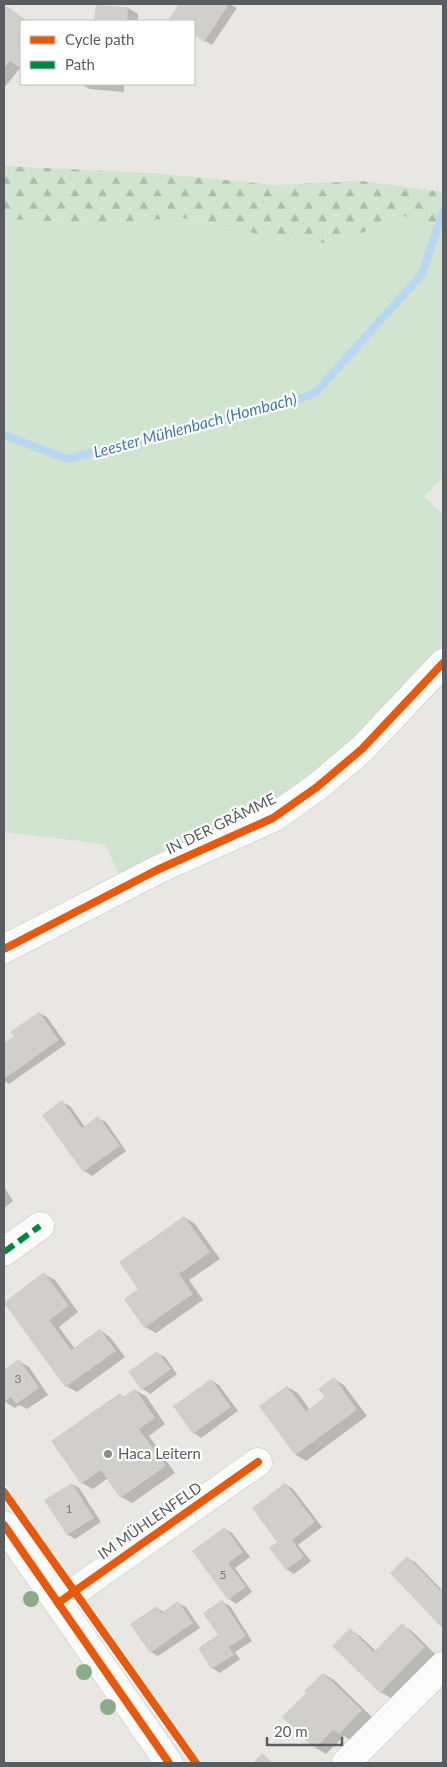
<svg xmlns="http://www.w3.org/2000/svg" width="447" height="1767" viewBox="0 0 447 1767" font-family="Lato,sans-serif">
  <style>
    .green { fill: #d1e4cf }
    .forest { fill: url(#forest-firs) }
    .shadow { fill: #0003 }
    .lines { fill: none; stroke-linecap: round; stroke-linejoin: round }
    .stream { stroke: #b8d8f2; stroke-width: 8 }
    .building { fill: #d0cfcc }
    .street-casing { stroke: #c5c5c5; stroke-width: 29 }
    .secondary-casing { stroke: #c4c4c3; stroke-width: 29 }
    .street { stroke: #fcfbfb; stroke-width: 28 }
    .secondary { stroke: #fcfbfb; stroke-width: 28 }
    .quiet { stroke: #00873e; stroke-width: 6; stroke-dasharray: 12 6; stroke-linecap: butt }
    .cycleway-casing { stroke: #fff; stroke-width: 11 }
    .cycleway { stroke: #e8590c; stroke-width: 8 }
    .tree { fill: #88ad88 }
    .poi-dot { fill: #8b8d8e; stroke: #fff; stroke-width: 2 }
    .labels { text-anchor: middle; stroke-width: 4.5; stroke-linejoin: round; paint-order: stroke }
    .number-label { font-size: 12px; fill: #787a7c }
    .street-label { font-size: 15px; fill: #595c60; stroke: #fff }
    .poi-label { font-size: 15px; fill: #595c60; stroke: #fff; text-anchor: start }
    .water-label { font-size: 16px; font-style: italic; fill: #4678b0; stroke: #fff }
  </style>
  <defs>
    <pattern id="forest-firs" width="22" height="20" patternUnits="userSpaceOnUse" patternTransform="scale(1.25)"><rect width="22" height="20" fill="#d1e4cf"/><path d="M5 1l3.5 6h-7zM16 11l3.5 6h-7z" fill="#adbcab"/></pattern>
  </defs>
  <rect width="100%" height="100%" fill="#e8e7e3"/>
  <!-- green -->
  <polygon class="green" points="443,196 443,477 424,497 443,514 443,645 402,688 354,744 268,809 123,882 105,844 4,832 4,219 96,223 183,218 231,229 364,232 395,214 435,224"/>
  <!-- forest -->
  <polygon class="forest" points="4,166 150,173 276,185 362,181 443,192 443,196 435,224 395,214 364,232 326,243 277,238 183,218 96,223 4,219"/>
  <!-- shadow -->
  <g class="shadow">
    <polygon points="181,4 230,4 237,8 212,45 194,34 194,21 175,21 171,19"/>
    <polygon points="97,6 128,8 138,14 138,21 96,21"/>
    <polygon points="7,7 27,21 21,21 21,67 4,88 4,11"/>
    <polygon points="80,84 124,84 124,92 90,89"/>
    <polygon points="39,1013 47,1017 66,1044 9,1084 4,1081 4,1045 15,1037"/>
    <polygon points="62,1102 70,1106 85,1127 98,1118 106,1122 126,1151 92,1176 84,1171 44,1115"/>
    <polygon points="4,1187 13,1201 4,1208"/>
    <polygon points="184,1217 195,1224 220,1259 189,1280 203,1300 156,1333 145,1327 140,1289"/>
    <polygon points="44,1274 55,1280 78,1312 59,1327 75,1349 100,1330 110,1337 125,1357 77,1392 66,1386 5,1302"/>
    <polygon points="157,1353 165,1357 177,1374 150,1394 143,1389"/>
    <polygon points="19,1361 29,1367 48,1395 27,1409 19,1405 15,1408 4,1401 4,1371"/>
    <polygon points="334,1379 344,1385 367,1416 306,1461 296,1455 261,1407 287,1387 298,1393 310,1410 326,1397"/>
    <polygon points="211,1380 219,1385 238,1411 201,1438 194,1433"/>
    <polygon points="135,1390 146,1396 165,1424 149,1436 175,1473 132,1503 121,1497 108,1478 93,1489 82,1483 120,1394 125,1397"/>
    <polygon points="72,1484 79,1488 101,1522 75,1539 67,1534"/>
    <polygon points="285,1484 293,1489 322,1527 298,1545 311,1561 294,1574 286,1569 279,1542"/>
    <polygon points="225,1529 232,1533 250,1557 235,1568 252,1592 236,1604 229,1599"/>
    <polygon points="407,1558 415,1562 442,1590 443,1588 443,1628 391,1573"/>
    <polygon points="222,1602 230,1606 252,1641 235,1652 240,1659 220,1673 212,1668 199,1649 220,1636"/>
    <polygon points="178,1603 186,1607 200,1628 158,1656 151,1652 157,1608 164,1612"/>
    <polygon points="402,1625 412,1631 435,1654 391,1698 380,1692 350,1630 360,1636 376,1651"/>
    <polygon points="324,1674 334,1680 372,1717 350,1740 344,1736 326,1754 316,1748"/>
  </g>
  <g class="lines">
    <!-- stream -->
    <polyline class="stream" points="4,435 67,459 276,407 315,393 422,274 443,211"/>
  </g>
  <!-- building -->
  <g class="building">
    <polygon points="179,4 229,4 204,42 194,35 194,21 173,21 169,19"/>
    <polygon points="96,5 128,7 127,21 94,21"/>
    <polygon points="7,6 26,21 21,21 21,63 18,67 10,61 4,69 4,9"/>
    <polygon points="39,1012 59,1040 4,1079 4,1043 14,1036 10,1032"/>
    <polygon points="62,1100 82,1128 98,1116 120,1146 83,1172 42,1115"/>
    <polygon points="184,1216 210,1252 179,1274 193,1294 144,1328 124,1299 138,1289 119,1262"/>
    <polygon points="44,1272 69,1306 49,1320 71,1350 100,1329 116,1351 65,1387 4,1303"/>
    <polygon points="157,1351 171,1369 142,1390 128,1372"/>
    <polygon points="19,1359 39,1388 16,1404 11,1397 4,1402 4,1370"/>
    <polygon points="334,1377 357,1410 295,1455 259,1406 287,1386 306,1411 325,1397 318,1389"/>
    <polygon points="211,1379 231,1407 193,1434 173,1406"/>
    <polygon points="135,1389 155,1418 139,1429 166,1466 120,1498 101,1470 81,1484 51,1441 120,1393 123,1397"/>
    <polygon points="72,1483 94,1518 67,1535 44,1500"/>
    <polygon points="285,1483 315,1522 292,1540 304,1557 286,1570 269,1548 277,1542 252,1508"/>
    <polygon points="225,1527 243,1552 228,1563 246,1587 228,1600 192,1551"/>
    <polygon points="407,1556 440,1590 443,1586 443,1629 390,1573"/>
    <polygon points="222,1600 246,1636 229,1647 234,1655 211,1669 198,1648 218,1635 203,1613"/>
    <polygon points="178,1601 193,1623 150,1653 130,1624 157,1606 161,1613"/>
    <polygon points="402,1623 425,1647 380,1693 332,1646 350,1628 374,1652"/>
    <polygon points="323,1673 362,1710 339,1734 333,1730 315,1749 282,1717 306,1693 304,1691"/>
    <polygon points="262,1753 273,1763 253,1763"/>
  </g>
  <g class="lines">
    <defs>
      <g id="street">
        <polyline points="4,949 157,870 273,818 317,787 362,749 443,663"/>
        <polyline points="4,1252 40,1226"/>
        <polyline points="58,1603 258,1462"/>
        <polyline points="346,1763 443,1666"/>
      </g>
      <polyline id="secondary" points="4,1525 169,1763"/>
    </defs>
    <!-- street casing -->
    <use href="#street" class="street-casing"/>
    <!-- secondary casing -->
    <use href="#secondary" class="secondary-casing"/>
    <!-- street -->
    <use href="#street" class="street"/>
    <!-- secondary -->
    <use href="#secondary" class="secondary"/>
    <!-- quiet -->
    <polyline class="quiet" points="4,1252 40,1226"/>
    <defs>
      <g id="cycleway">
        <polyline points="4,949 157,870 273,818 317,787 362,749 443,663"/>
        <polyline points="4,1492 196,1763"/>
        <polyline points="4,1525 169,1763"/>
        <polyline points="58,1603 258,1462"/>
      </g>
    </defs>
    <!-- cycleway casing -->
    <use href="#cycleway" class="cycleway-casing"/>
    <!-- cycleway -->
    <use href="#cycleway" class="cycleway"/>
  </g>
  <!-- trees -->
  <g class="tree">
    <circle cx="31" cy="1599" r="8"/>
    <circle cx="84" cy="1672" r="8"/>
    <circle cx="108" cy="1707" r="8"/>
  </g>
  <!-- markers -->
  <circle class="poi-dot" cx="108" cy="1454" r="5"/>
  <g class="labels">
    <!-- number labels -->
    <g class="number-label">
      <text x="18" y="1383">3</text>
      <text x="69" y="1513">1</text>
      <text x="223" y="1579">5</text>
    </g>
    <!-- street labels -->
    <g class="street-label">
      <text transform="translate(221 824) rotate(-26)" y="5">IN DER GRÄMME</text>
      <text transform="translate(150 1521) rotate(-35)" y="5">IM MÜHLENFELD</text>
    </g>
    <!-- poi labels -->
    <g class="poi-label">
      <text x="118" y="1459">Haca Leitern</text>
    </g>
    <!-- water labels -->
    <g class="water-label">
      <text transform="translate(195 425) rotate(-15)" y="6">Leester Mühlenbach (Hombach)</text>
    </g>
  </g>
  <!-- border -->
  <rect width="447" height="1767" fill="none" stroke="#595c60" stroke-width="10"/>
  <!-- legend -->
  <rect x="20" y="20" width="175" height="65" fill="#ffffff" stroke="#bdbebf"/>
  <rect x="30" y="36" width="25" height="8" fill="#e8590c" stroke="#bdbebf"/>
  <text x="65" y="45" font-size="15" fill="#595c60">Cycle path</text>
  <rect x="30" y="61" width="25" height="8" fill="#00873e" stroke="#bdbebf"/>
  <text x="65" y="70" font-size="15" fill="#595c60">Path</text>
  <!-- scale -->
  <path d="M267 1737v8h75v-8" fill="none" stroke="#595c60" stroke-width="2.5"/>
  <text x="274" y="1737" font-size="15" fill="#595c60" stroke="#ffffff" stroke-width="4" paint-order="stroke">20 m</text>
</svg>
